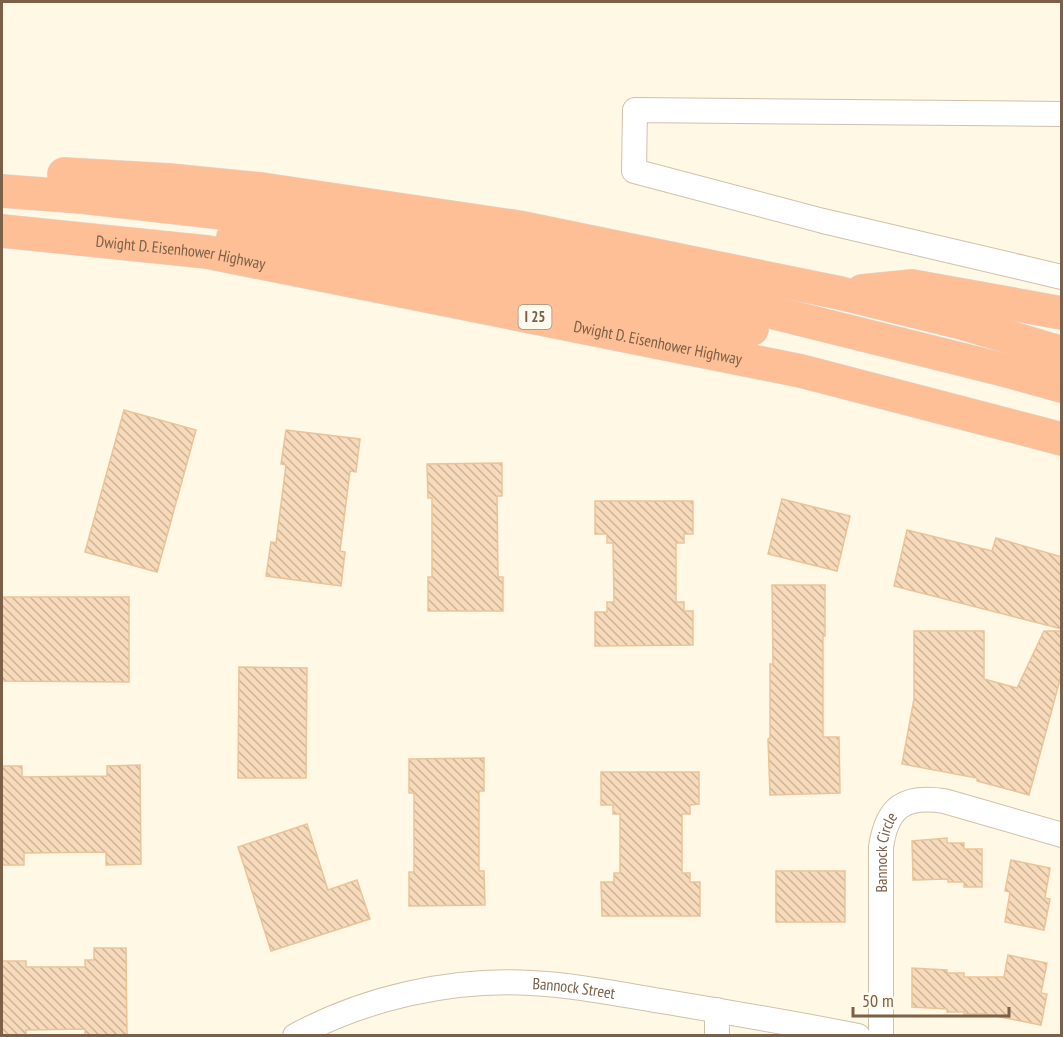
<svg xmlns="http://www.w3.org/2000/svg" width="1063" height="1037" viewBox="0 0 1063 1037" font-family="'PT Sans Narrow',sans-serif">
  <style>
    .building { fill: url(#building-back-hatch); stroke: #ebc399; stroke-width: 1.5 }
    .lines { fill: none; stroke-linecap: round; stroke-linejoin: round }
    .minor-casing { stroke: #d2c0a9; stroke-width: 26 }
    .highway-casing { stroke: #dfd9d3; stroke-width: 34 }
    .minor { stroke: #fff; stroke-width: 24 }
    .highway { stroke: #febf96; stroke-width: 33 }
    .labels { text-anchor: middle; stroke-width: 4.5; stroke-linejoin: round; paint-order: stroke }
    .shield { fill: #fffaee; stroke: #a38e79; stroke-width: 1.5 }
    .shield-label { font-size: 15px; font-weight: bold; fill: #7b6047 }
    .street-label { font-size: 16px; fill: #7b6047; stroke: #fffaee }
  </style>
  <defs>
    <pattern id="building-back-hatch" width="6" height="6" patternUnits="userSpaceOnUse" patternTransform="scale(1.5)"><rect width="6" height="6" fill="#f7daba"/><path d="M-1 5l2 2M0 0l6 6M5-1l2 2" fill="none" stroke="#cdb499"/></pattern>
  </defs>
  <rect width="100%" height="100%" fill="#fef8e5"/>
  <!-- building -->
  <g class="building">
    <polygon points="124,410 196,430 157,572 85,552"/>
    <polygon points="286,430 360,439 356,472 350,471 340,551 345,552 341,586 266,576 271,542 276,543 286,465 281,464"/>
    <polygon points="502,463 502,496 497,496 498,577 503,577 503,611 428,611 428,577 432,577 432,498 428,498 427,464"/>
    <polygon points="782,499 850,516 837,571 768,554"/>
    <polygon points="595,501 693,501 693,534 684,534 684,543 676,543 676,602 684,602 684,611 693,611 693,645 595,646 595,612 607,612 607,602 614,602 613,543 607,543 607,534 595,534"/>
    <polygon points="907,530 992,551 996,538 1062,557 1062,629 894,586"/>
    <polygon points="772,585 825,585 825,636 823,636 823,737 839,737 840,793 770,795 768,739 770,738 770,664 773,664"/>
    <polygon points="2,597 129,597 129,682 2,681"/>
    <polygon points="914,631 984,631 984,679 1017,688 1044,631 1062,631 1062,672 1029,795 977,781 977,778 902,764 914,699"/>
    <polygon points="239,667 307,668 306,778 238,778"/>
    <polygon points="484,758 484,791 479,791 479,871 484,871 485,905 409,906 409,872 414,872 414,793 409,793 409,759"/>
    <polygon points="140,765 141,864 106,865 106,852 24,853 24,865 2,865 2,766 22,766 22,777 107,776 107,766"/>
    <polygon points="601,772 699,772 699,804 690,805 690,814 682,814 682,873 690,873 690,882 700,882 700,916 602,916 601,882 614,882 614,873 620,873 620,814 613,814 613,805 601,805"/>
    <polygon points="307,824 328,890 357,880 370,919 271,951 238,847"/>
    <polygon points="947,838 947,843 964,843 964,849 982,849 982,887 964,887 964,882 948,882 948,879 913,880 912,841"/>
    <polygon points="1011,860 1050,868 1045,898 1050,899 1044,930 1005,922 1010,892 1005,891"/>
    <rect x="776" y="871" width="69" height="51"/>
    <polygon points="94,948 126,948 127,1035 85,1035 85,1029 26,1030 26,1035 2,1035 2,961 26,961 26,967 85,967 85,960 94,960"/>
    <polygon points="1008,955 1047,963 1041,993 1047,994 1041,1025 985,1014 964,1014 964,1012 947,1012 947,1009 912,1007 912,968 947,970 947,973 964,973 964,977 1004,977"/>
  </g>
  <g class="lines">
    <defs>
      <g id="minor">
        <polyline points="1062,114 635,110 634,171 823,221 1062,277"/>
        <path id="s1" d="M295,1036C364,998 453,978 531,983C575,985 618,994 661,1001C727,1012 793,1023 858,1036"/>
        <polyline points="717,1036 717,1010"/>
        <path id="s2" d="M881,1036V847C887,807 904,795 944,801L1062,835"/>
      </g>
      <g id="highway">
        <polyline points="64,174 169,180 261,189 518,227 840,293 962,323 1062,353"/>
        <polyline points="2,191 82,197 328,225 607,271 1004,370 1062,386"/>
        <path id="s3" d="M2,231L207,252L801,371L1062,439"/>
        <polyline points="233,237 346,252 514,281 752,329"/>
        <polyline points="862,291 912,286 1062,313"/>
      </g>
    </defs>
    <!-- minor casing -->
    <use href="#minor" class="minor-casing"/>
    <!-- highway casing -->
    <use href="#highway" class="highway-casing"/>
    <!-- minor -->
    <use href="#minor" class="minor"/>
    <!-- highway -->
    <use href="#highway" class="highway"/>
  </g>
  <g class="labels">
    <!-- shield labels -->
    <rect class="shield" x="518.5" y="305" width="33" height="24" rx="4.5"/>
    <g class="shield-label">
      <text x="535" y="322">I 25</text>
    </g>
    <!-- street labels -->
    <g class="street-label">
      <text dy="6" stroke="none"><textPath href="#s3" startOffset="180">Dwight D. Eisenhower Highway</textPath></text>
      <text dy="6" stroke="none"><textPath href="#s3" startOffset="666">Dwight D. Eisenhower Highway</textPath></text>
      <text dy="6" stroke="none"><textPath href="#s2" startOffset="184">Bannock Circle</textPath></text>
      <text dy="6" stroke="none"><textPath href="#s1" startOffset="288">Bannock Street</textPath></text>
    </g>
  </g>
  <!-- border -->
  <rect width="1063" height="1037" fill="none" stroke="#7b6047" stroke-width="6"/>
  <!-- scale -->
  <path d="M853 1007v9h156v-9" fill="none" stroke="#7b6047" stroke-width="3"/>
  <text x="862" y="1007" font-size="18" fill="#7b6047" stroke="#fffaee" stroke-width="4.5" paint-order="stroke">50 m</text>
</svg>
